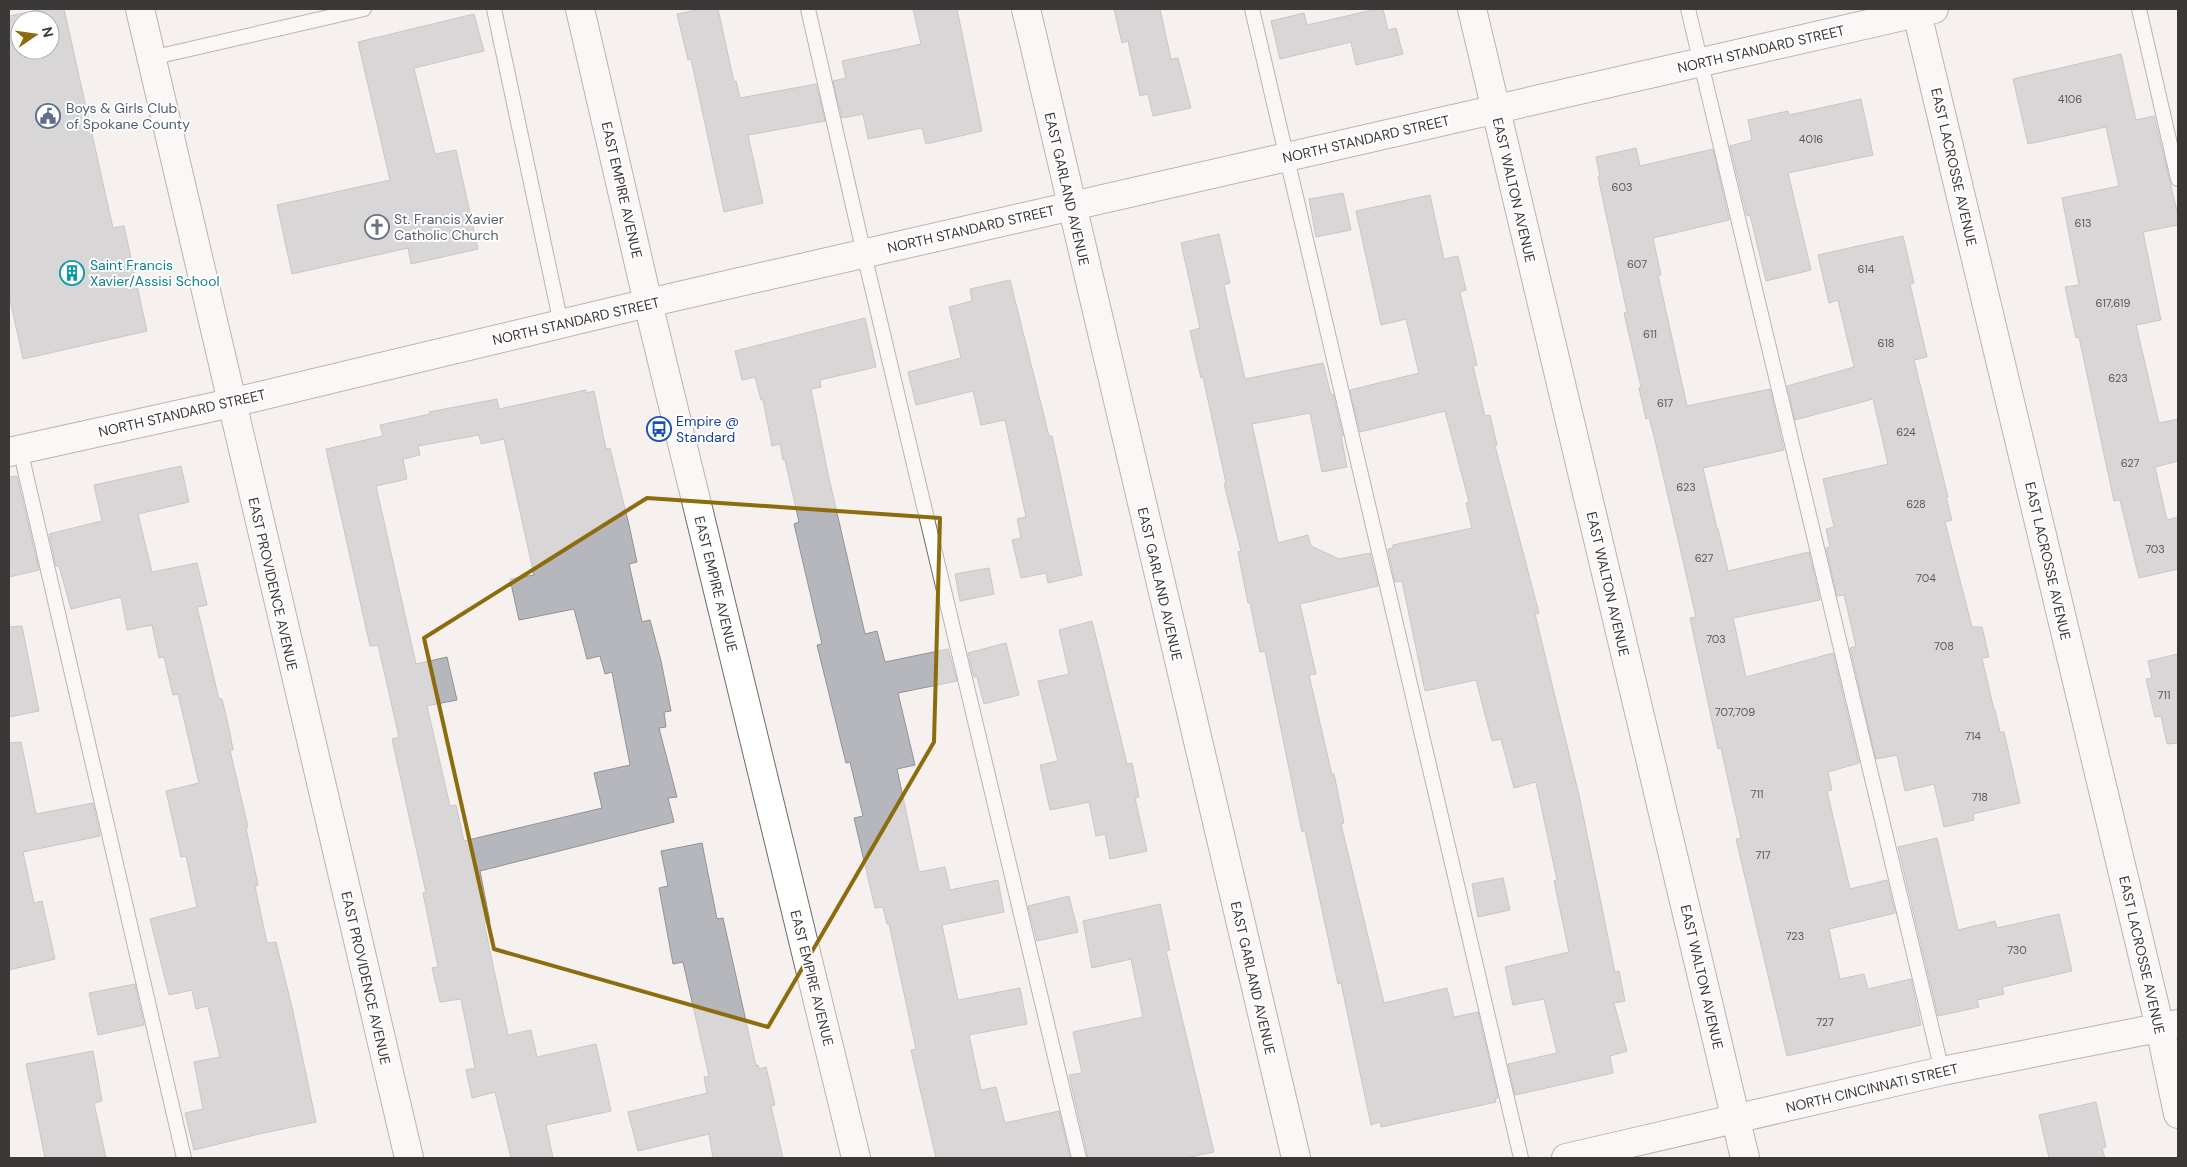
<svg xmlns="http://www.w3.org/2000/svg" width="2187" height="1167" viewBox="0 0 2187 1167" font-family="'DM Sans',sans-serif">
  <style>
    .building { fill: #b6b7bc; stroke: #929297; fill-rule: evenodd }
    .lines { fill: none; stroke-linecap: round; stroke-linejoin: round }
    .lane-casing { stroke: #706b68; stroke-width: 16 }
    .street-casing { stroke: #706b68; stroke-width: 30 }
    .secondary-casing { stroke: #706b68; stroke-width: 30 }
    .lane { stroke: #fff; stroke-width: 14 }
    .street { stroke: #fff; stroke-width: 28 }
    .secondary { stroke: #fff; stroke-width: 28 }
    .marked { fill: none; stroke: #8d6c0e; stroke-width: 4; stroke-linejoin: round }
    .labels { text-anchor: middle; stroke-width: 4; stroke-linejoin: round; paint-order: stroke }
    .number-label { font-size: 11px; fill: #5a5859 }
    .street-label { font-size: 14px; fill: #3b3938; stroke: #fff }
    .service-label { font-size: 14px; fill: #4e5e75; stroke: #fff; text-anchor: start }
    .worship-label { font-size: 14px; fill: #5b616d; stroke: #fff; text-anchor: start }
    .culture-label { font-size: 14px; fill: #0d838f; stroke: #fff; text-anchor: start }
    .transit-label { font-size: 14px; fill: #164399; stroke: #fff; text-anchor: start }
  </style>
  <rect width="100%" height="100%" fill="#f6f0ee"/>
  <!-- building -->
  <g class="building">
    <path d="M43,9H64L113,228L124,226L147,331L23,359L9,295V16ZM20,20H50V50H20Z"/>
    <polygon points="702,9 718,9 734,82 736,81 740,98 816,84 825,121 748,135 763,203 724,212 691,59 688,60 677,14"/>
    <polygon points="913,9 957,9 982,131 926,144 922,128 868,139 863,114 842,118 833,81 846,78 842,61 921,44"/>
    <polygon points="1114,9 1160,9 1171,59 1178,58 1191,108 1153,116 1148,94 1140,96 1128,41 1122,43"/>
    <polygon points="1377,9 1383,9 1388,30 1396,28 1403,54 1356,65 1351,42 1280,59 1271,21 1304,13 1307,25"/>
    <polygon points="474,14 484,51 414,68 435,154 456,150 478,249 411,264 408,248 292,274 277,205 390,180 358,42"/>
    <polygon points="2121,54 2136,120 2154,116 2178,215 2178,225 2143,232 2161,320 2136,325 2159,423 2178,419 2178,461 2155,467 2167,520 2178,517 2178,569 2139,578 2120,500 2114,501 2079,337 2076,338 2065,287 2079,285 2062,198 2119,186 2106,127 2028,144 2013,79"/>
    <polygon points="1861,99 1873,155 1788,173 1811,270 1766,281 1750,215 1747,216 1730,146 1752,140 1748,120 1788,111 1789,115"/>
    <polygon points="1636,148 1640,166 1713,149 1729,220 1653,238 1661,275 1658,275 1687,406 1770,389 1784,450 1703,468 1717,529 1718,529 1728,571 1809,552 1820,600 1733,618 1746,677 1833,653 1859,763 1828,772 1832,790 1827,791 1850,889 1887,880 1895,913 1829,929 1840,979 1864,974 1868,989 1911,979 1921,1025 1787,1056 1736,839 1741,838 1721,748 1718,749 1690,618 1696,617 1654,436 1649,418 1646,419 1639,388 1641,387 1624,313 1627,312 1598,177 1600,176 1596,157"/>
    <polygon points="1343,193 1351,230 1316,237 1309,199"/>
    <polygon points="1430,195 1444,259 1458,256 1466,290 1460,292 1477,365 1473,366 1485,416 1490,415 1497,445 1495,446 1539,613 1535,614 1579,795 1615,972 1619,971 1625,1001 1614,1003 1627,1051 1610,1056 1613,1073 1515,1095 1508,1064 1557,1053 1544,999 1513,1005 1505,967 1569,952 1554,881 1557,880 1536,782 1514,788 1501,739 1492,741 1476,680 1425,691 1402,581 1395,582 1388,549 1393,548 1393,545 1472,528 1466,503 1469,502 1445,411 1360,432 1350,390 1419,373 1406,319 1381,325 1356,211"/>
    <polygon points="1219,234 1230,283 1224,285 1245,379 1323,363 1331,395 1333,394 1343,436 1341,436 1347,467 1322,472 1310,413 1252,424 1278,543 1308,535 1311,546 1339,559 1370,553 1378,586 1300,604 1316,674 1309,675 1332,775 1334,774 1344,823 1341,824 1384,1003 1447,988 1454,1017 1478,1012 1498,1098 1495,1099 1496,1102 1381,1127 1380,1122 1371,1125 1341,983 1338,984 1305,831 1302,832 1265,651 1260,652 1250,603 1248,603 1238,552 1241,551 1224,484 1226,483 1203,377 1201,378 1190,331 1200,328 1181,243"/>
    <polygon points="1903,236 1914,283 1910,284 1927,357 1914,360 1948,497 1946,497 1952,520 1945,522 1972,627 1982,627 1989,657 1982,658 1994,710 1995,710 2000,732 2004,732 2020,803 1973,814 1974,820 1944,827 1934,784 1905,791 1897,755 1876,759 1850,648 1856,646 1844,595 1837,596 1826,548 1830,547 1826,529 1834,527 1823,479 1888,464 1873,399 1795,420 1787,386 1854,367 1838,300 1829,303 1818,255"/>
    <polygon points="1010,280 1049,436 1052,436 1082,575 1048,583 1046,573 1021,578 1012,540 1021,538 1017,519 1026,517 1005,420 981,425 973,391 916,405 908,372 961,358 949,307 972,301 970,289"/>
    <polygon points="865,318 876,367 820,380 821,387 811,389 828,474 865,634 877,631 885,662 948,649 957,681 898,693 915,765 897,769 919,872 945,867 950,890 998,880 1004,912 942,925 958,1000 1020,988 1027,1024 969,1035 981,1090 996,1087 1005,1123 1059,1111 1070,1158 936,1158 911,1050 916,1049 889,924 887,924 883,907 875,908 854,818 863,816 850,762 846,763 817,645 822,644 794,524 799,522 785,460 783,460 780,444 772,446 763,400 761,400 755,377 742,380 735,351"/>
    <path d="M586,390V393L594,391L606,449L610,448L629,525L637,562L629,564L642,622L650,620L661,661L671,711L664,712L666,727L659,728L677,797L668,798L674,822L480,871L490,922L484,923L508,1035L531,1030L537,1057L596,1044L611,1111L546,1125L553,1158H511L495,1092L472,1098L466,1070L475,1068L461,999L440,1002L432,968L438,967L423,893H426L392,739L399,737L378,645L370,646L326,449L383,436L380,425L430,414L429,412L497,399L499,409ZM479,435L481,444L504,439L534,575L510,579L519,620L574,609L587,659L600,656L605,674L612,672L630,765L594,773L602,808L464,841L456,805L450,806L427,706L457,700L447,657L416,664L376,486L407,479L403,459L420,455L418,446Z"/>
    <polygon points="181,466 189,502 138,514 152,572 197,563 207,605 197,607 219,699 222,699 230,733 233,750 230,750 248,827 246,828 258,885 255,886 267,943 276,942 292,1007 316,1122 259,1134 194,1150 185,1113 203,1109 194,1062 220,1057 208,1006 196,1009 192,990 169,995 150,919 197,907 186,856 181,857 166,791 199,783 178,694 173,695 164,657 159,658 152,625 127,630 121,597 71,609 59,566 56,566 49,534 102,521 94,485"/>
    <polygon points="17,476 39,570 9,577 9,477"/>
    <polygon points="989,568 994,594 960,601 955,574"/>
    <polygon points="1092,621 1127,764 1132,763 1139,797 1135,798 1147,851 1110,859 1105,834 1096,836 1089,802 1050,810 1040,765 1058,761 1038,681 1069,674 1059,630"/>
    <polygon points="22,626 39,711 9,717 9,627"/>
    <polygon points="1006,643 1019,695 984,704 977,677 974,677 968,653"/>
    <polygon points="2178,654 2178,743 2167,744 2161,716 2155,717 2146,679 2152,678 2148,661"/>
    <polygon points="21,742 36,814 93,803 100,836 23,852 34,903 42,901 55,959 9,970 9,743"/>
    <polygon points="1937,838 1958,930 1995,921 1997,928 2059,914 2072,971 2002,987 2004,994 1977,1000 1979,1007 1938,1016 1898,847"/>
    <polygon points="702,843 717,919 723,918 756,1066 758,1065 759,1069 766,1067 775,1105 771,1106 783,1158 713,1158 709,1134 638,1151 628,1112 707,1093 704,1077 709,1076 683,962 673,964 659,888 668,886 661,851"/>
    <polygon points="1503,878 1510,910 1478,917 1472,884"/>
    <polygon points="1069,896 1078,932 1037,941 1028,906"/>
    <polygon points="1160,904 1170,950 1166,951 1214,1152 1185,1158 1088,1158 1069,1075 1082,1073 1073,1032 1143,1017 1131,959 1092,968 1083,921"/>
    <polygon points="135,984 144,1025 98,1035 89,993"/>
    <polygon points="93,1051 102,1101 94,1103 106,1158 45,1158 26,1064"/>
    <polygon points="2096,1102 2106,1147 2102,1148 2105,1158 2049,1158 2039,1115"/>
  </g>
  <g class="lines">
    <defs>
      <g id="lane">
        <polyline points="494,9 561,324"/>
        <polyline points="808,9 864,254 1079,1158"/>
        <polyline points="1252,9 1521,1158"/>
        <polyline points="1688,9 1942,1071"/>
        <polyline points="2139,9 2178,179"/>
        <polyline points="151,58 364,9"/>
        <polyline points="20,449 184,1158"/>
      </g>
      <g id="street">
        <polyline points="140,9 409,1158"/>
        <polyline points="1026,9 1296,1158"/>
        <polyline points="1472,9 1745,1158"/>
        <polyline points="1916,9 2160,1028 2178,1114"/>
        <polyline points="9,452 231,403 648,303 1934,9"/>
        <polyline points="1566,1158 1942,1071 2178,1024"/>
      </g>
      <polyline id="secondary" points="580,9 648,303 856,1158"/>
    </defs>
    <!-- lane casing -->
    <use href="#lane" class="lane-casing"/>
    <!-- street casing -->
    <use href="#street" class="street-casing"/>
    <!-- secondary casing -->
    <use href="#secondary" class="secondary-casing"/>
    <!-- lane -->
    <use href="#lane" class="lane"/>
    <!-- street -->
    <use href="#street" class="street"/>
    <!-- secondary -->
    <use href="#secondary" class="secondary"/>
  </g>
  <!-- marked area -->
  <path d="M0 0H2187V1167H0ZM647,498L940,518L934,742L768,1027L494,949L424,638Z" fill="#f6f0ee" fill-opacity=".55" fill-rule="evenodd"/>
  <path class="marked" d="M647,498L940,518L934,742L768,1027L494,949L424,638Z"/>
  <!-- icons -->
  <defs>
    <symbol id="civic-ring" viewBox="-11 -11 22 22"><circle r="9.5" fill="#fff" stroke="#5c6f8a" stroke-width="1.5"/><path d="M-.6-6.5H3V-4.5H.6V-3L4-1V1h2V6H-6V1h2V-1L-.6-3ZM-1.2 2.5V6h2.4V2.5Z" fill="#5c6f8a"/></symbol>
    <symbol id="church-ring" viewBox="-11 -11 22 22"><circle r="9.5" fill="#fff" stroke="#6b7280" stroke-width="1.5"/><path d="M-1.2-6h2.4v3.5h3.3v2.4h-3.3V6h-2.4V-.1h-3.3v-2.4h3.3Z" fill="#6b7280"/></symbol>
    <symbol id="building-ring" viewBox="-11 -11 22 22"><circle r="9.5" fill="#fff" stroke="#0f9aa8" stroke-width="1.5"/><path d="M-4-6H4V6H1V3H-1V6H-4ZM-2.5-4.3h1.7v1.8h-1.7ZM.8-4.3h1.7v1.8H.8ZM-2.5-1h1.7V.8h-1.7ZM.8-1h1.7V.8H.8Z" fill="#0f9aa8"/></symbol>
    <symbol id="bus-ring" viewBox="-11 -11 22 22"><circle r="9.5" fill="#fff" stroke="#1a4fb4" stroke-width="1.5"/><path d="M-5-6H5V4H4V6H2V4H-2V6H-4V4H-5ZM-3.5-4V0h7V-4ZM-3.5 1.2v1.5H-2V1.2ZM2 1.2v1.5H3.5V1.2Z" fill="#1a4fb4"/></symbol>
  </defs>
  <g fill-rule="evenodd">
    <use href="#civic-ring" x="34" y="102" width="28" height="28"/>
    <use href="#church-ring" x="363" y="213" width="28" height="28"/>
    <use href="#building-ring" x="58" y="259" width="28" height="28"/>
    <use href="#bus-ring" x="645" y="415" width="28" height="28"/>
  </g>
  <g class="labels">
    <!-- number labels -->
    <g class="number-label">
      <text x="2070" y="103">4106</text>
      <text x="1811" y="143">4016</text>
      <text x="1622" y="191">603</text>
      <text x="2083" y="227">613</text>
      <text x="1637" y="268">607</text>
      <text x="1866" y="273">614</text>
      <text x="2113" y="307">617,619</text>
      <text x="1650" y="338">611</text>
      <text x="1886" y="347">618</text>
      <text x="2118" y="382">623</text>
      <text x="1665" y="407">617</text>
      <text x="1906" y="436">624</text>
      <text x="2130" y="467">627</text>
      <text x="1686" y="491">623</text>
      <text x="1916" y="508">628</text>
      <text x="2155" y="553">703</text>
      <text x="1704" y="562">627</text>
      <text x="1926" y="582">704</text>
      <text x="1716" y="643">703</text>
      <text x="1944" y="650">708</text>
      <text x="2164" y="699">711</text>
      <text x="1735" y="716">707,709</text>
      <text x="1973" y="740">714</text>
      <text x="1757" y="798">711</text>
      <text x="1980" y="801">718</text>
      <text x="1763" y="859">717</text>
      <text x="1795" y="940">723</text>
      <text x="2017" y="954">730</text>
      <text x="1825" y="1026">727</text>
    </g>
    <!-- street labels -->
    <g class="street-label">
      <text transform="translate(1761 49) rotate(-13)" y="5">NORTH STANDARD STREET</text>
      <text transform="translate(1366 139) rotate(-13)" y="5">NORTH STANDARD STREET</text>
      <text transform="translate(1954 167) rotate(77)" y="5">EAST LACROSSE AVENUE</text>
      <text transform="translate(1067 189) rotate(77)" y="5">EAST GARLAND AVENUE</text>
      <text transform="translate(622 190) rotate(77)" y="5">EAST EMPIRE AVENUE</text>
      <text transform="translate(1514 190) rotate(77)" y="5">EAST WALTON AVENUE</text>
      <text transform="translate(971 229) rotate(-13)" y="5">NORTH STANDARD STREET</text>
      <text transform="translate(576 321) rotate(-13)" y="5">NORTH STANDARD STREET</text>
      <text transform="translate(182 413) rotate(-13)" y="5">NORTH STANDARD STREET</text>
      <text transform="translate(2048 561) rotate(77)" y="5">EAST LACROSSE AVENUE</text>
      <text transform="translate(273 584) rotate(77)" y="5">EAST PROVIDENCE AVENUE</text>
      <text transform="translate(716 584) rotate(76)" y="5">EAST EMPIRE AVENUE</text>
      <text transform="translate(1160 584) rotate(77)" y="5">EAST GARLAND AVENUE</text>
      <text transform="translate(1608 584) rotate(77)" y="5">EAST WALTON AVENUE</text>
      <text transform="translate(2142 955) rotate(77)" y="5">EAST LACROSSE AVENUE</text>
      <text transform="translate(1702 977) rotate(77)" y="5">EAST WALTON AVENUE</text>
      <text transform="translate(366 978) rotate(77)" y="5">EAST PROVIDENCE AVENUE</text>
      <text transform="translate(812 978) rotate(76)" y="5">EAST EMPIRE AVENUE</text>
      <text transform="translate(1253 978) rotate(77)" y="5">EAST GARLAND AVENUE</text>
      <text transform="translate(1872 1088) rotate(-13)" y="5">NORTH CINCINNATI STREET</text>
    </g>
    <!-- service labels -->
    <g class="service-label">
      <text x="66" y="113">Boys &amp; Girls Club<tspan x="66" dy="16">of Spokane County</tspan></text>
    </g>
    <!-- worship labels -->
    <g class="worship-label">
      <text x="394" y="224">St. Francis Xavier<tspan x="394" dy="16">Catholic Church</tspan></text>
    </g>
    <!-- culture labels -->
    <g class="culture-label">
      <text x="90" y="270">Saint Francis<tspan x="90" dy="16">Xavier/Assisi School</tspan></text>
    </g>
    <!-- transit labels -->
    <g class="transit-label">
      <text x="676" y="426">Empire @<tspan x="676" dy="16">Standard</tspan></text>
    </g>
  </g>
  <!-- border -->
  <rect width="2187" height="1167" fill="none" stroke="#3b3938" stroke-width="20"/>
  <!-- north arrow -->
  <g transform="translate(35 35) rotate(77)"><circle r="24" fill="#ffffff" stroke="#b1b0af"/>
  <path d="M0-4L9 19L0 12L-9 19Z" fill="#8d6c0e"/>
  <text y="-8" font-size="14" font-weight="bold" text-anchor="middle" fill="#3b3938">N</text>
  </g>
</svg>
